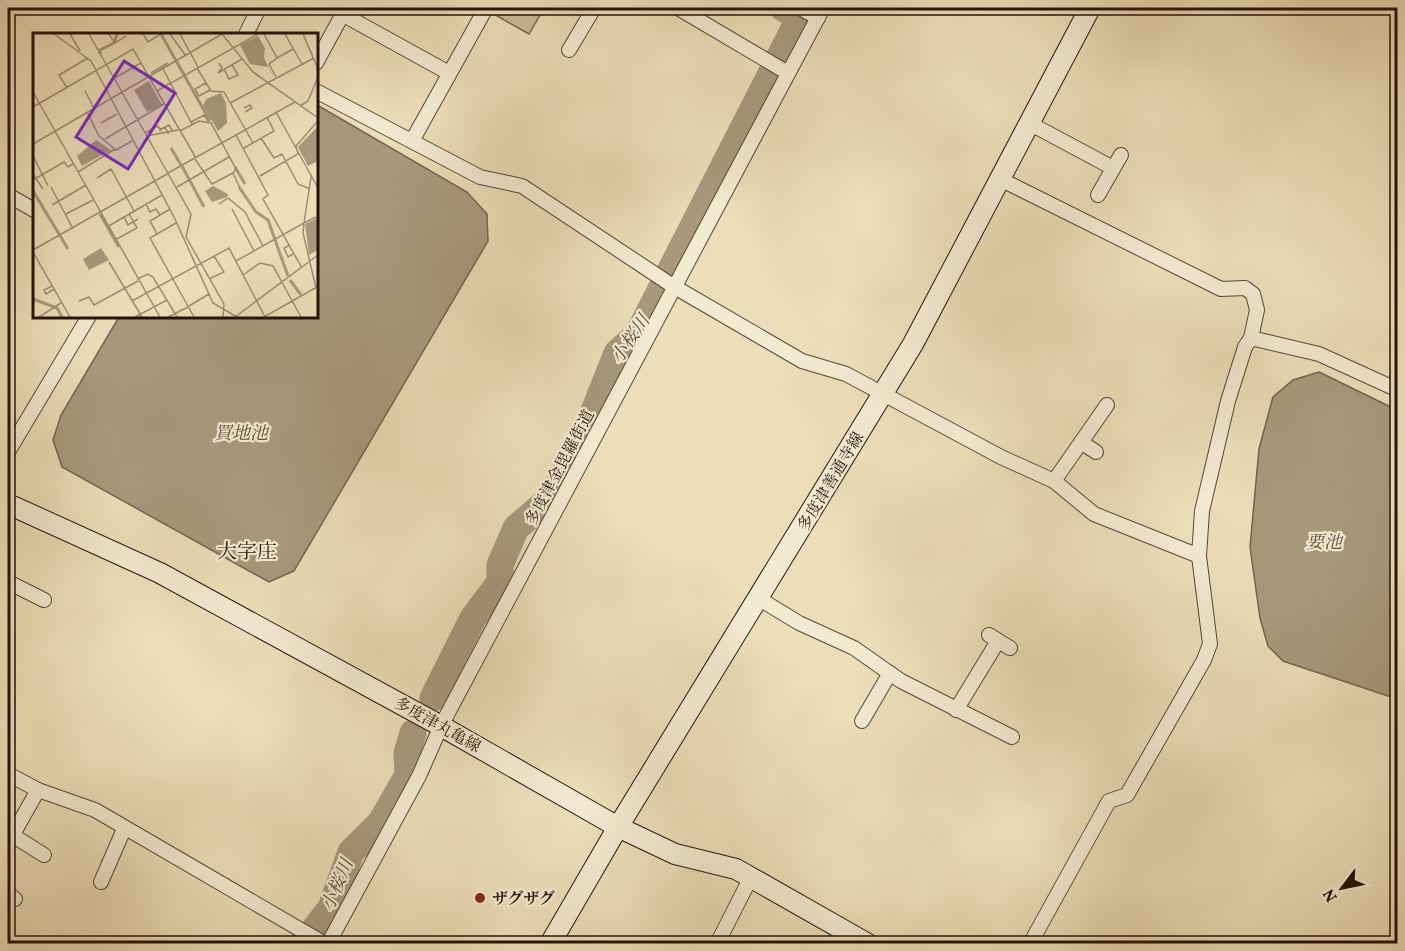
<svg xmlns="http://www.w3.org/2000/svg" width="1405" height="951" viewBox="0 0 1405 951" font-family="Vollkorn,'Noto Serif JP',serif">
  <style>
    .green { fill: #cabb9b; stroke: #786752; stroke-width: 1.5 }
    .water { fill: #a8997d; stroke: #74634f; stroke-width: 1.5 }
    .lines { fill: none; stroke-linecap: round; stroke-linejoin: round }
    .river { stroke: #a8997d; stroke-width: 27 }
    .street-casing { stroke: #574635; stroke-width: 16 }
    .secondary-casing { stroke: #251309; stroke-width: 22 }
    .street { stroke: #f3ead2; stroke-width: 14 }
    .secondary { stroke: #f3ead2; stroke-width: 20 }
    .poi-dot { fill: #8f2418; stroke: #f3ead2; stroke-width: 2 }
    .labels { text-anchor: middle; stroke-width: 4.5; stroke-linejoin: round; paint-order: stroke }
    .street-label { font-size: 16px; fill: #251309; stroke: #f3ead2 }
    .poi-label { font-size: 16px; font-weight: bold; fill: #251309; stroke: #f3ead2; text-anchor: start }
    .water-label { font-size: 18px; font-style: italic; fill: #604f3d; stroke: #f3ead2 }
    .quarter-label { font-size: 20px; fill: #251309; stroke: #f3ead2 }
    .inset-river { fill: none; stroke: #a8997d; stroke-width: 3 }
    .inset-road { fill: none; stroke: #9c8d73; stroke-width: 1.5 }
    .view { fill: #7b2cbf; fill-opacity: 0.15; stroke: #7b2cbf; stroke-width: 3 }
    .inset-edge { fill: none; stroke: #251309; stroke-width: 3 }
  </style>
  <rect width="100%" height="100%" fill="#ecdeb9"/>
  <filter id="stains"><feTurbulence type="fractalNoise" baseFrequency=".00333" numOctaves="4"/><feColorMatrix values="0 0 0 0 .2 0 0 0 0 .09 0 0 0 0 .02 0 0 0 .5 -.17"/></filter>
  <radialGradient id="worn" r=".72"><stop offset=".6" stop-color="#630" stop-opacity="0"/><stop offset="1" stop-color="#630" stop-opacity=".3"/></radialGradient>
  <!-- green -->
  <polygon class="green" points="492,8 544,8 529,34 490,12"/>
  <!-- water -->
  <g class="water">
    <polygon points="317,105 467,192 487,214 488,241 294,571 269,582 62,467 53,440 61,415 119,317 316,316"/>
    <polygon points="1319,372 1397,410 1397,699 1283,661 1268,646 1260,618 1250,547 1259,449 1273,397 1293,380"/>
  </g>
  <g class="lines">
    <!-- river -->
    <g class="river">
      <polyline points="433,698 473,618 500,582 500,565 516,528 553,496 584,436 617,353 638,334 798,21 792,13 783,8"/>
      <polyline points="303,944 331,908 351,852 381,822 408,775 407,753 413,733"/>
    </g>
    <defs>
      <g id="street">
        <polyline points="678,8 788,73"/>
        <polyline points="800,8 818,18"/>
        <polyline points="342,14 449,73"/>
        <polyline points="246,34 259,8"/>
        <polyline points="569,50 594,8"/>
        <polyline points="316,63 346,8"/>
        <polyline points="316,91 480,177 522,186 673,286 802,361 846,374 1001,457 1054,481 1094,514 1199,556"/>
        <polyline points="1029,123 1113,168"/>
        <polyline points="412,141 486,8"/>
        <polyline points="1000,179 1221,289 1245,288 1253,294 1257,310 1251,338 1245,347 1228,401 1202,511 1199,556 1210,644 1204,660 1127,795 1109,801 1030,944"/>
        <polyline points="8,195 34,210"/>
        <polyline points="1098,195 1121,155"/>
        <polyline points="1251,338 1319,354 1398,390"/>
        <polyline points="1081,442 1096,452"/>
        <polyline points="8,452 89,316"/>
        <polyline points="1054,481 1107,405"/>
        <polyline points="8,582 44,600"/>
        <polyline points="758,598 799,623 854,648 901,681 1012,737"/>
        <polyline points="989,635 1010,648"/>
        <polyline points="956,710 998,641"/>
        <polyline points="862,721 890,673"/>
        <polyline points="8,774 38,790 95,810 325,944"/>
        <polyline points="12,835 44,855"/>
        <polyline points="8,843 38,790"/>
        <polyline points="101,882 124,829"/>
        <polyline points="8,894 15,899"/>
        <polyline points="328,944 419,776 441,726 823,8"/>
        <polyline points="717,944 751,877"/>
      </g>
      <g id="secondary">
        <polyline points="8,504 160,573 441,726 618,827 675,854 736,869 868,944"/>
        <polyline points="550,944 618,827 913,344 1090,8"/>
      </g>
    </defs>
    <!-- street casing -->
    <use href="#street" class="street-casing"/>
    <!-- secondary casing -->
    <use href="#secondary" class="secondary-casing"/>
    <!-- street -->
    <use href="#street" class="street"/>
    <!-- secondary -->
    <use href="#secondary" class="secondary"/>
  </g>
  <!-- markers -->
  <circle class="poi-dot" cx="480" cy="898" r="6"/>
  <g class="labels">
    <!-- street labels -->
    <g class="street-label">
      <text transform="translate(559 467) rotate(-62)" y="6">多度津金毘羅街道</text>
      <text transform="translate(830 481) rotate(-59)" y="6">多度津善通寺線</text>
      <text transform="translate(438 724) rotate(29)" y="6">多度津丸亀線</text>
    </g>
    <!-- poi labels -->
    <g class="poi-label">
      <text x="492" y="904">ザグザグ</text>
    </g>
    <!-- water labels -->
    <g class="water-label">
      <text transform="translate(630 339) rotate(-56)" y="6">小桜川</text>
      <text x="241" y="439">買地池</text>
      <text x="1324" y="548">要池</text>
      <text transform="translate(337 885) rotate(-67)" y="6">小桜川</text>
    </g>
    <!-- quarter labels -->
    <g class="quarter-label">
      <text x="247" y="558">大字庄</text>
    </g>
  </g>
  <!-- overview -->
  <g transform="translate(33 33)">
    <rect width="285" height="285" fill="#ecdeb9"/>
    <path d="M225,3L232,15L231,25L241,45L235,34L217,31L207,12ZM116,48L129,72L114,79L101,57ZM188,60L193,70L194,90L185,98L170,73L173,66ZM285,93V128L275,133L265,114ZM63,107L78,117L49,133L44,123ZM180,153L195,161L194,164L179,169L172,158ZM285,185V217L276,222L272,191ZM68,215L76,227L56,237L50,226Z" fill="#a8997d"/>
    <path class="inset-river" d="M128,1L177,88M67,21V17L81,10L84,1M138,115L148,132M149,133L171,174M202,134L212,151M206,154L223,179L235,187L255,243M0,158L35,216M67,181L86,214M257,247L268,262M0,266L24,275L29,284"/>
    <path class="inset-road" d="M21,1L58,28L141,184L180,270L204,284M37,1L47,18M56,1L158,181L153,204L191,271L190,284M76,1L82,10L93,3M110,1L115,9L128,1M137,1L153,23M147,1L165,34M189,1L220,39L285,85M231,1L244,25L236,31L243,44M252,1L269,31M270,1L285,36M244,25L260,16M186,30L189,35L185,40L209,26M164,35L178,58L191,59L220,110M130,36L159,91M191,36L196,46L205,42L199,32M118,40L135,30M80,46L108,30M173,50L162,56L166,63L177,57M34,55L26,42L55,25M52,58L61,75M124,58L163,125M0,59L127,284M197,70L281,25M267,73L275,68L285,44M0,74L100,16L124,58L225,1M211,75L217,72L219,75L212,79M54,79L66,103L83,117L99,108M243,79L285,155M158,89L171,82L176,89M68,90L84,81M126,97L136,92L139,97L135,100L132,94M147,98L166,88L178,90L203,136L200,140L207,155M112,100L125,93L128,98M203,102L235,162L230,166L269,235M113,103L145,97M228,105L241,125L249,121L265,151L277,156M72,106L131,71M0,111L189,1M211,115L241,98L234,84M0,123L15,153M162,126L179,151L200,140M45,139L82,116M135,140L262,69M0,141L10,156M227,143L265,121L263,113L285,88M64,145L78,136L101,178M0,147L31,129L35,134L40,131M18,154L40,196M144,154L196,124M113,171L117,179L123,176L127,182M186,171L195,165L212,179L230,213M19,172L53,152M199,176L221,218M33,181L60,167M91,184L95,192L105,186M143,190L117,205L161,284M74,194L129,162M124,201L117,188L137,176M82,207L104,195L96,181M257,212L251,215L255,224L260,221M0,217L136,140M0,219L37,284M203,228L271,190L278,144M76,229L109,284M210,242L227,230L240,233L268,284M104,246L115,241L120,244L144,284M176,246L191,239L181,223M19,253L11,257L13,261L21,256M283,255L270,200L271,190L283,184M46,268L56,264L61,272L105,248M99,268L196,215L232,284M156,273L176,261M6,284L28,270M102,284L134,267M135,284L155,274M202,284L285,222M231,284L284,254"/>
    <path class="view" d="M91,28L142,60L95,136L43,104Z"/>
    <rect width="285" height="285" class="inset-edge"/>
  </g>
  <!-- margin -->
  <rect width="1405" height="951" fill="none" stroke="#ecdeb9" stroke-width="30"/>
  <rect x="9" y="9" width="1387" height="933" fill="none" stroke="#251309" stroke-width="3"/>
  <rect x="15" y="15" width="1375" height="921" fill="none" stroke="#251309" stroke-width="1.5"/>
  <!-- north arrow -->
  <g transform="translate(1342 888) rotate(238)" stroke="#f3ead2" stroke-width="4.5" paint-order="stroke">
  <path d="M0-4.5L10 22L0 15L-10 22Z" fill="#251309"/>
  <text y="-9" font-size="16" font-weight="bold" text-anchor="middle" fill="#251309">N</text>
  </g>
  <rect width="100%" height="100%" filter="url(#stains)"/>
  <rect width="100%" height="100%" fill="url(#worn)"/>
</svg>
